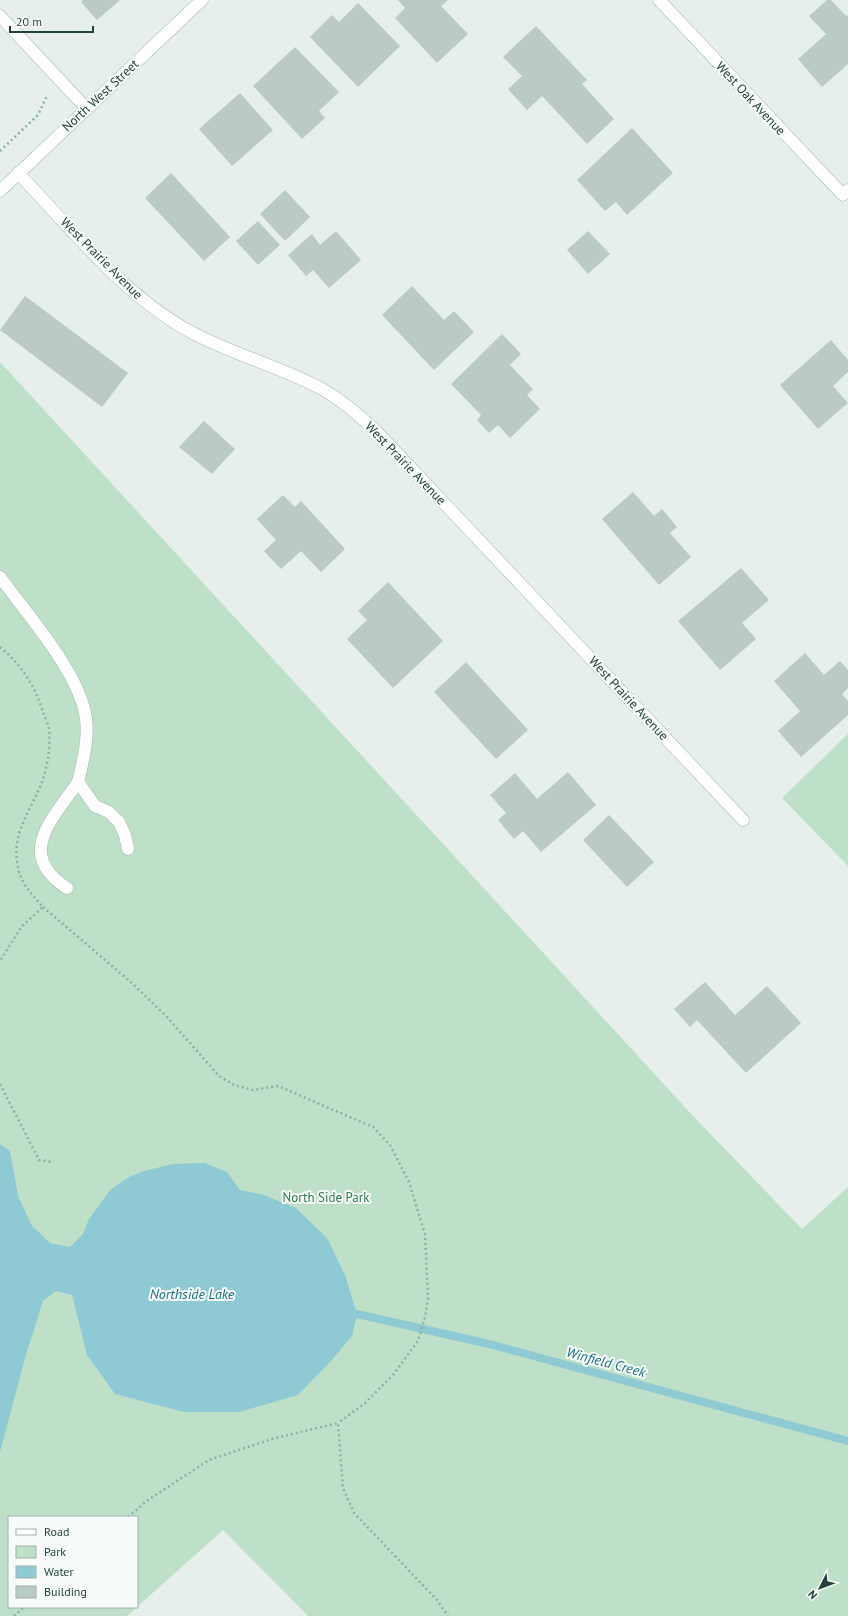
<svg xmlns="http://www.w3.org/2000/svg" width="848" height="1616" viewBox="0 0 848 1616" font-family="'PT Sans',sans-serif">
  <style>
    .green { fill: #bfe0c8; fill-rule: evenodd }
    .water { fill: #8ec9d4 }
    .lines { fill: none; stroke-linecap: round; stroke-linejoin: round }
    .stream { stroke: #8ec9d4; stroke-width: 8 }
    .building { fill: #bbcac4 }
    .lane-casing { stroke: #a8b8b2; stroke-width: 13 }
    .street-casing { stroke: #a8b8b2; stroke-width: 13 }
    .path { stroke: #86b3a5; stroke-width: 2.5; stroke-dasharray: 2 3; stroke-linecap: butt }
    .lane { stroke: #fff; stroke-width: 12 }
    .street { stroke: #fff; stroke-width: 12 }
    .labels { text-anchor: middle; stroke-width: 4; stroke-linejoin: round; paint-order: stroke }
    .street-label { font-size: 13px; fill: #24423a; stroke: #f7fbf9 }
    .park-label { font-size: 13px; fill: #2d7a4b; stroke: #f7fbf9 }
    .water-label { font-size: 14px; font-style: italic; fill: #1c6f80; stroke: #f7fbf9 }
  </style>
  <rect width="100%" height="100%" fill="#e6efeb"/>
  <!-- green -->
  <g class="green">
    <path d="M0,362L695,1118L802,1229L848,1187V1616H308L223,1530L127,1616H0ZM9,1517H137V1607H9Z"/>
    <polygon points="848,734 848,866 782,798"/>
  </g>
  <!-- water -->
  <polygon class="water" points="0,1144 10,1151 18,1196 32,1226 50,1243 70,1247 83,1234 89,1219 110,1190 129,1177 144,1171 173,1164 205,1163 227,1172 240,1190 264,1195 296,1208 327,1238 345,1275 357,1314 352,1336 331,1361 298,1395 239,1412 184,1412 115,1394 87,1355 72,1295 56,1291 43,1301 25,1358 0,1452"/>
  <g class="lines">
    <!-- stream -->
    <polyline class="stream" points="357,1314 489,1344 848,1441"/>
  </g>
  <!-- building -->
  <g class="building">
    <polygon points="83,0 120,0 97,20 81,2"/>
    <polygon points="398,0 448,0 441,6 468,34 437,63 395,18 405,8"/>
    <polygon points="827,0 831,0 846,16 848,15 848,64 822,87 798,59 826,34 809,16"/>
    <polygon points="358,3 400,46 358,87 310,37 332,15 339,22"/>
    <polygon points="536,26 587,80 582,84 614,119 587,144 542,96 527,110 508,89 522,76 503,57"/>
    <polygon points="295,47 339,92 319,111 325,118 302,139 253,86"/>
    <polygon points="240,93 273,130 232,166 199,129"/>
    <polygon points="632,128 673,173 627,215 616,202 605,211 577,180"/>
    <polygon points="171,173 230,237 204,261 145,198"/>
    <polygon points="285,190 310,217 285,241 260,214"/>
    <polygon points="258,221 280,245 258,265 236,241"/>
    <polygon points="336,231 361,260 329,288 313,270 306,276 288,255 312,234 320,245"/>
    <polygon points="588,231 610,254 588,274 567,250"/>
    <polygon points="412,286 444,320 454,311 474,332 434,370 382,315"/>
    <polygon points="25,296 128,373 102,407 0,330"/>
    <polygon points="502,334 521,354 510,365 533,389 527,395 540,409 510,438 498,425 489,433 477,420 481,415 451,384"/>
    <polygon points="831,340 848,360 848,372 833,386 848,403 818,429 780,385"/>
    <polygon points="204,421 235,449 212,474 179,447"/>
    <polygon points="633,492 654,516 662,509 677,527 670,533 691,557 659,585 602,519"/>
    <polygon points="283,495 295,507 301,501 345,549 321,572 301,551 281,569 264,551 276,540 257,519"/>
    <polygon points="741,568 769,600 742,623 756,639 720,670 678,621"/>
    <polygon points="388,582 443,641 393,688 347,639 367,620 358,611"/>
    <polygon points="805,653 824,675 840,661 848,670 848,688 842,694 848,701 848,715 801,757 778,731 800,711 774,681"/>
    <polygon points="466,662 528,730 496,759 434,692"/>
    <polygon points="568,772 596,805 541,852 523,831 514,839 498,820 506,813 490,795 515,773 537,799"/>
    <polygon points="609,815 654,862 627,887 583,840"/>
    <polygon points="705,982 735,1015 767,986 801,1023 746,1073 697,1020 690,1027 674,1009"/>
  </g>
  <g class="lines">
    <defs>
      <g id="lane">
        <path d="M0,577C27,614 76,669 85,713C90,735 83,761 78,782"/>
        <path d="M67,888C14,854 54,818 78,782L95,806L109,812L119,822L125,835L128,849"/>
      </g>
      <g id="street">
        <polyline points="659,0 843,195 848,190"/>
        <polyline points="0,16 86,108"/>
        <path d="M18,173C71,228 121,293 189,331C231,354 279,366 322,389C342,400 360,416 377,432L743,820"/>
        <polyline points="0,191 202,0"/>
      </g>
    </defs>
    <!-- lane casing -->
    <use href="#lane" class="lane-casing"/>
    <!-- street casing -->
    <use href="#street" class="street-casing"/>
    <!-- path -->
    <g class="path">
      <polyline points="0,151 38,115 47,96"/>
      <path d="M0,647C21,664 35,686 43,712C45,717 48,724 49,729C51,748 47,772 39,789C29,812 13,834 17,861C19,882 30,892 43,907L22,926L0,961"/>
      <polyline points="43,907 133,984 168,1018 219,1076 234,1085 253,1090 278,1086 373,1127 390,1145 409,1182 425,1234 428,1298 425,1317 418,1341 393,1375 364,1404 338,1423"/>
      <polyline points="0,1084 39,1160 52,1162"/>
      <polyline points="128,1517 148,1500 209,1460 272,1439 338,1423 343,1488 354,1513 437,1600 448,1616"/>
      <polyline points="14,1616 24,1607"/>
    </g>
    <!-- lane -->
    <use href="#lane" class="lane"/>
    <!-- street -->
    <use href="#street" class="street"/>
  </g>
  <g class="labels">
    <!-- street labels -->
    <g class="street-label">
      <text transform="translate(100 95) rotate(-43)" y="5">North West Street</text>
      <text transform="translate(751 98) rotate(47)" y="5">West Oak Avenue</text>
      <text transform="translate(102 258) rotate(45)" y="5">West Prairie Avenue</text>
      <text transform="translate(406 463) rotate(46)" y="5">West Prairie Avenue</text>
      <text transform="translate(629 698) rotate(47)" y="5">West Prairie Avenue</text>
    </g>
    <!-- park labels -->
    <g class="park-label">
      <text x="326" y="1202">North Side Park</text>
    </g>
    <!-- water labels -->
    <g class="water-label">
      <text x="192" y="1299">Northside Lake</text>
      <text transform="translate(606 1362) rotate(15)" y="5">Winfield Creek</text>
    </g>
  </g>
  <!-- legend -->
  <rect x="8" y="1516" width="130" height="92" fill="#f7fbf9" stroke="#a3b1ad"/>
  <rect x="16" y="1529" width="20" height="6" fill="#ffffff" stroke="#a3b1ad"/>
  <text x="44" y="1536" font-size="12" fill="#24423a">Road</text>
  <rect x="16" y="1546" width="20" height="12" fill="#bfe0c8" stroke="#a3b1ad"/>
  <text x="44" y="1556" font-size="12" fill="#24423a">Park</text>
  <rect x="16" y="1566" width="20" height="12" fill="#8ec9d4" stroke="#a3b1ad"/>
  <text x="44" y="1576" font-size="12" fill="#24423a">Water</text>
  <rect x="16" y="1586" width="20" height="12" fill="#bbcac4" stroke="#a3b1ad"/>
  <text x="44" y="1596" font-size="12" fill="#24423a">Building</text>
  <!-- north arrow -->
  <g transform="translate(820 1588) rotate(228)" stroke="#f7fbf9" stroke-width="3" paint-order="stroke">
  <path d="M0-3L7 15L0 10L-7 15Z" fill="#24423a"/>
  <text y="-6" font-size="11" font-weight="bold" text-anchor="middle" fill="#24423a">N</text>
  </g>
  <!-- scale -->
  <path d="M10 26v6h83v-6" fill="none" stroke="#24423a" stroke-width="2"/>
  <text x="16" y="26" font-size="12" fill="#24423a" stroke="#f7fbf9" stroke-width="3" paint-order="stroke">20 m</text>
</svg>
